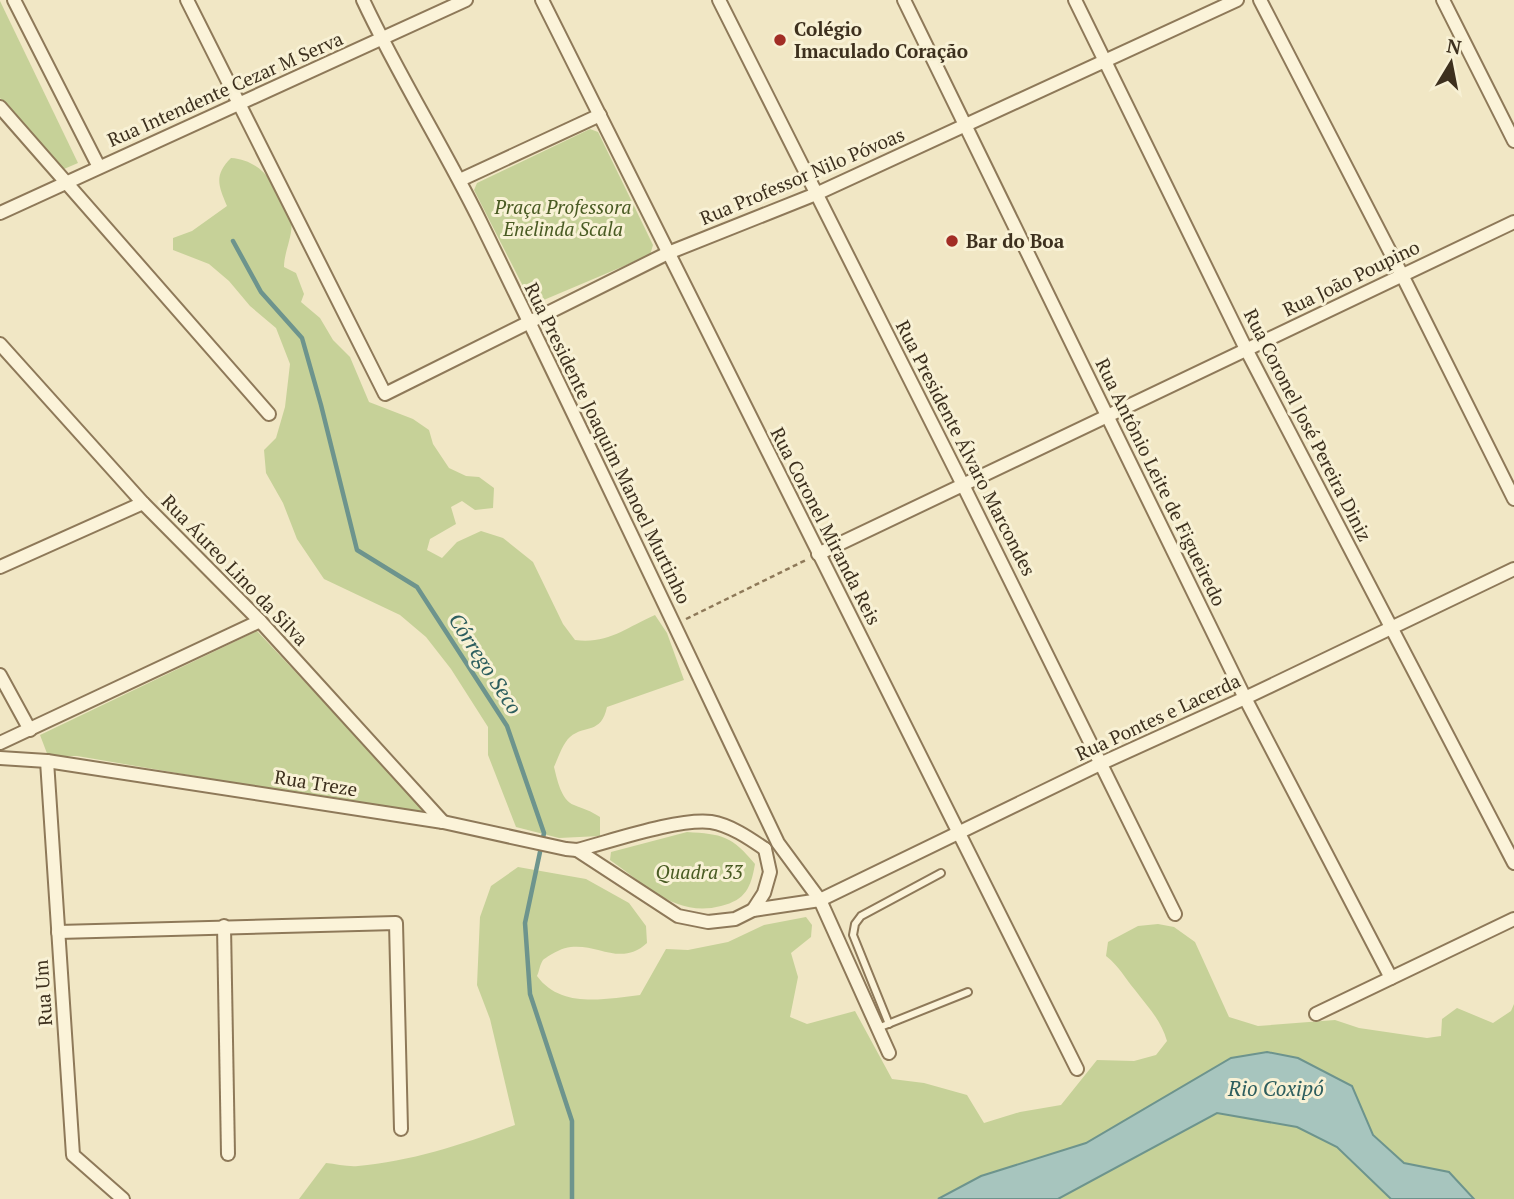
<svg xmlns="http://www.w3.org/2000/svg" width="1514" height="1199" viewBox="0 0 1514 1199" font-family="'PT Serif',serif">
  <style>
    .green { fill: #c6d198 }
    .water { fill: #a7c5be; stroke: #6d948d; stroke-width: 2 }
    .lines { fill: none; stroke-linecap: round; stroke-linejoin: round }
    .stream { stroke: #6d948d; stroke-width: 4.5 }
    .lane-casing { stroke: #8e7959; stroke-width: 10 }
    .street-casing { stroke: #8e7959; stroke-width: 16 }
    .path { stroke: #8e7959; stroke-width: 2.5; stroke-dasharray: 5 3.5; stroke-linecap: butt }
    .lane { stroke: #fbf3d9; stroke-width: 6 }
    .street { stroke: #fbf3d9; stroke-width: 12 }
    .poi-dot { fill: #a22d25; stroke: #f8f1d5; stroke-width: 2.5 }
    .labels { text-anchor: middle; stroke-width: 6; stroke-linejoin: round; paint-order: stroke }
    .poi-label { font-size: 19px; font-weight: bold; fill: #3d301e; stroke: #f8f1d5; text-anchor: start }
    .street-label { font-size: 19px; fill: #3d301e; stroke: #f8f1d5 }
    .park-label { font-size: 19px; font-style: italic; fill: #495b23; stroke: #f8f1d5 }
    .water-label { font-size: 21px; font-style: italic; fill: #2d5e5e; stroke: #f8f1d5 }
  </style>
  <rect width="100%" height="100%" fill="#f1e7c5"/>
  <!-- green -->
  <g class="green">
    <polygon points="0,1 78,163 64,169 50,158 0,98"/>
    <polygon points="590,129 598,132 653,245 650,255 539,302 530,300 474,190 477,183"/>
    <path d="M231,158C259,160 273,180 284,204C286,209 290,214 291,219C294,235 284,251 284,267L296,273L304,294L301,302L320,318L333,340L350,357L369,402L413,419L429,430L433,444L449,468L466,476L479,477L494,488L493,508L475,510L462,501L451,507L456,524L430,539L427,550L442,558L457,542L481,531L503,538L533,562L563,624L575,640C609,644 625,628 655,615L667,633L684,680L607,707C601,735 585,724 570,737C563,743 558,758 554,767C557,779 561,800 574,805C584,809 591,811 600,817V836L559,838L516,827L488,755V727L451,669L426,637L400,615L324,579L297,539L283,503L266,473L264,450L276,438L285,407L290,364L276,328L250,306L229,281L209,264L173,250V238L192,231L227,206C218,185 214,175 231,158Z"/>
    <polygon points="257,631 421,806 424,815 77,756 48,756 40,735"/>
    <path d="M687,832C722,834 732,836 755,864C751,887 746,900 721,906C676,918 645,884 610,860L611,852Z"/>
    <path d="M518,867L586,879L629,903L646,926L647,943C616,972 588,931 552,954C550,955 544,959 543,960C540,964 539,972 537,976C561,1009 605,999 640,995L666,949L688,950L728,942L764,925L806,917L812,925L811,937L791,953L798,977L790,1017L807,1024L855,1011L892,1079L924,1083L967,1095L984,1123L1020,1112L1061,1105L1097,1060L1134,1061L1156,1055L1167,1041C1161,1020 1148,1007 1135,990C1124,977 1120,967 1106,956L1108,942L1138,926L1158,924L1174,927L1195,942L1229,1017L1258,1026L1335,1020L1359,1028L1427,1038L1441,1036L1442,1019L1457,1008L1493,1023L1511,1011L1514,1004V1199H1474L1449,1172L1404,1163L1373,1135L1352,1086L1231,1058L1086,1143L981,1176L938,1199H299L326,1163C336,1164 348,1167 358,1166C410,1162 467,1143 515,1125L490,1019L477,985L480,917L491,886Z"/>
    <polygon points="1217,1113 1297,1127 1337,1147 1391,1199 1058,1199"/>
  </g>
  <!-- water -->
  <polygon class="water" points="1267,1052 1298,1058 1352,1086 1373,1135 1404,1163 1449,1172 1474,1199 1391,1199 1337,1147 1297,1127 1217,1113 1058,1199 938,1199 981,1176 1086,1143 1231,1058"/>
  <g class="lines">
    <!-- stream -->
    <polyline class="stream" points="233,241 261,292 302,338 321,405 357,550 417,587 507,726 544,833 525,923 530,994 572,1121 572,1199"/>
    <defs>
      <g id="lane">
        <polyline points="889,1024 853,935 855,924 861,916 941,873"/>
        <polyline points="878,1028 968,992"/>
      </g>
      <g id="street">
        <polyline points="14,0 99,167"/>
        <polyline points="187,0 385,394 668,253 816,194 1237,0"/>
        <path d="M363,0C398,75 443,146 480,221C581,427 679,635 778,843L820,900L889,1053"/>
        <polyline points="542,0 1077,1069"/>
        <polyline points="719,0 963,485 1175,914"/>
        <polyline points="904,0 1245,698 1391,978"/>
        <polyline points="1075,0 1246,349 1514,863"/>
        <polyline points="1260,0 1402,275 1514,499"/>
        <polyline points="1443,0 1514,141"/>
        <polyline points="0,107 269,414"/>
        <polyline points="460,180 600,115"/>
        <polyline points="0,213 466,0"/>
        <polyline points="0,344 143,503 260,621 443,822"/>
        <polyline points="818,554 1514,222"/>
        <polyline points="0,567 143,503"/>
        <polyline points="0,675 30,730"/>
        <polyline points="0,743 260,621"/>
        <path d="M0,758L47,761L443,822L566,849L577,850C612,841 678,818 711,822C730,825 749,838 765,849"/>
        <polyline points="47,761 73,1155 123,1199"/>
        <polyline points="577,850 678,916 708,922 735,919 753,910 820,900 1102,763 1245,698 1514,569"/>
        <polyline points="753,910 764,893 770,872 765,849"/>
        <polyline points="224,926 228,1154"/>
        <polyline points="58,932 396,923 401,1129"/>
        <polyline points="1316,1014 1514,919"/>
      </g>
    </defs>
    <!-- lane casing -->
    <use href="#lane" class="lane-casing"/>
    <!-- street casing -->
    <use href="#street" class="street-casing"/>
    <!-- path -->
    <polyline class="path" points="686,619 806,560"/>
    <!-- lane -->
    <use href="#lane" class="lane"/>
    <!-- street -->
    <use href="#street" class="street"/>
  </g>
  <!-- markers -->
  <g class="poi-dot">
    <circle cx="780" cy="40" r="7"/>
    <circle cx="952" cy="241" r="7"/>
  </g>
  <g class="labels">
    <!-- poi labels -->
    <g class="poi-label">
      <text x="794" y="36">Colégio<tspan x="794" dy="22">Imaculado Coração</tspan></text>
      <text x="966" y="248">Bar do Boa</text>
    </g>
    <!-- street labels -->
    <g class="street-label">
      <text transform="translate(225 89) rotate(-24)" y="7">Rua Intendente Cezar M Serva</text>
      <text transform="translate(802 176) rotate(-23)" y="7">Rua Professor Nilo Póvoas</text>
      <text transform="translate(1351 278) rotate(-26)" y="7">Rua João Poupino</text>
      <text transform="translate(1308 425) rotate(63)" y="7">Rua Coronel José Pereira Diniz</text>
      <text transform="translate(608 443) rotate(64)" y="7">Rua Presidente Joaquim Manoel Murtinho</text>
      <text transform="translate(966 448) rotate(63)" y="7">Rua Presidente Álvaro Marcondes</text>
      <text transform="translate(1161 482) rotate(64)" y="7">Rua Antônio Leite de Figueiredo</text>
      <text transform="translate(826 526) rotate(63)" y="7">Rua Coronel Miranda Reis</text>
      <text transform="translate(235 570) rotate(46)" y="7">Rua Áureo Lino da Silva</text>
      <text transform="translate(1158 717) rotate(-25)" y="7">Rua Pontes e Lacerda</text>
      <text transform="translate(316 783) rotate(9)" y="7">Rua Treze</text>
      <text transform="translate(43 993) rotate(-94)" y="7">Rua Um</text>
    </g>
    <!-- park labels -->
    <g class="park-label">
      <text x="563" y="214">Praça Professora<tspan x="563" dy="22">Enelinda Scala</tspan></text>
      <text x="699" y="879">Quadra 33</text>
    </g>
    <!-- water labels -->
    <g class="water-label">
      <text transform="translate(485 664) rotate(57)" y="7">Córrego Seco</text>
      <text x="1276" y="1096">Rio Coxipó</text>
    </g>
  </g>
  <!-- north arrow -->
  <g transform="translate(1451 63) rotate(10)" stroke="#f8f1d5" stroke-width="5" paint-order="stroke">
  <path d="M0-5L12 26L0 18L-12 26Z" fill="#3d301e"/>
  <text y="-10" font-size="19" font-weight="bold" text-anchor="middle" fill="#3d301e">N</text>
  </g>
</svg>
